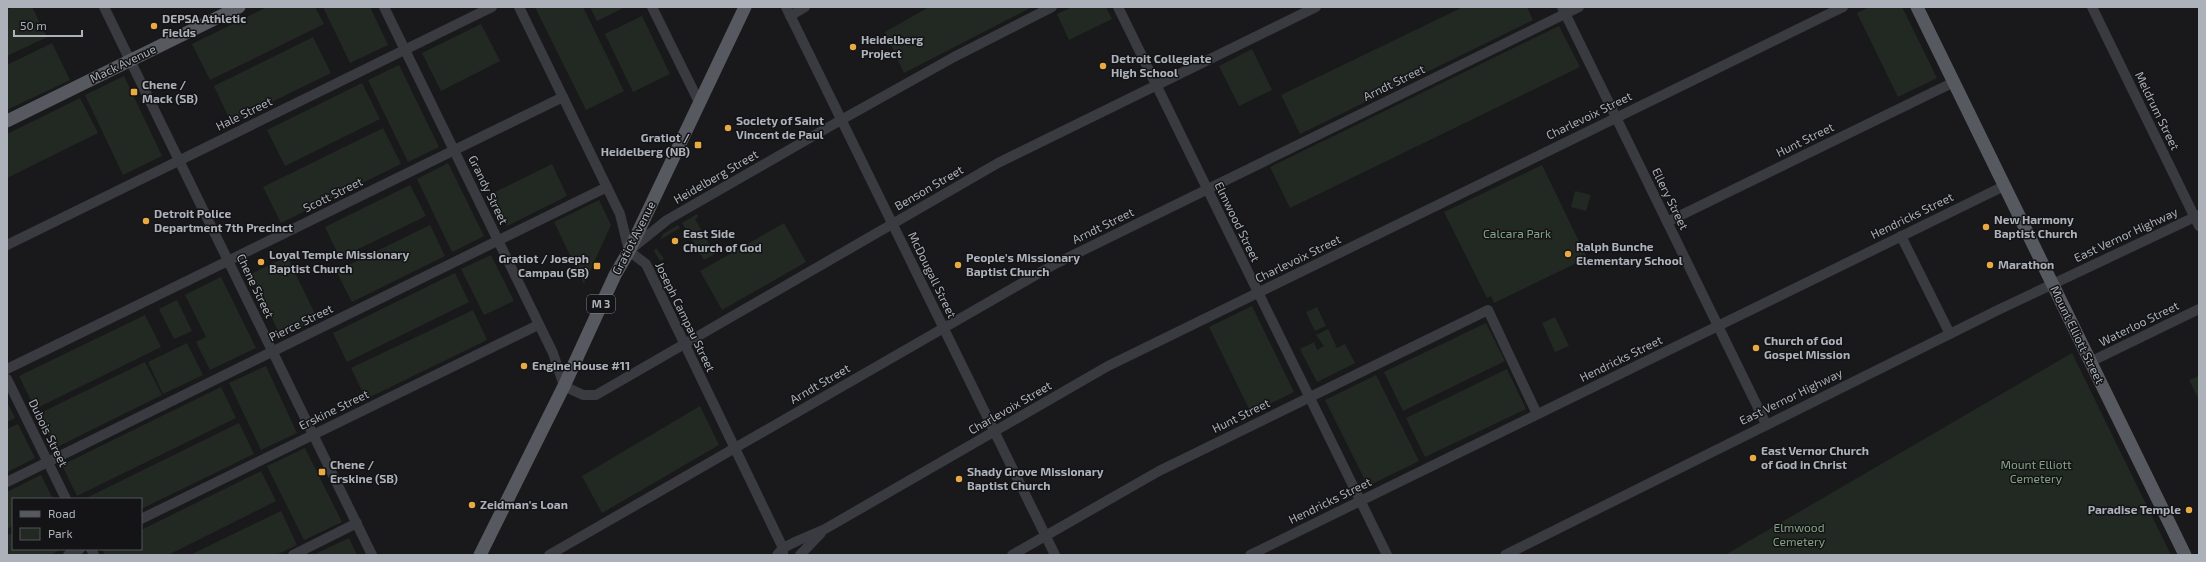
<svg xmlns="http://www.w3.org/2000/svg" width="2206" height="562" viewBox="0 0 2206 562" font-family="'Exo 2',sans-serif">
  <style>
    .green { fill: #212922 }
    .lines { fill: none; stroke-linecap: round; stroke-linejoin: round }
    .minor { stroke: #3a3b40; stroke-width: 10 }
    .major { stroke: #56595f; stroke-width: 13 }
    .poi-dot { fill: #e9aa43; stroke: #141416; stroke-width: 1.5 }
    .labels { text-anchor: middle; stroke-width: 3; stroke-linejoin: round; paint-order: stroke }
    .shield { fill: #141416; stroke: #7e8289; stroke-width: 1 }
    .shield-label { font-size: 11px; font-weight: bold; fill: #acb1ba }
    .poi-label { font-size: 12px; font-weight: bold; fill: #acb1ba; stroke: #141416; text-anchor: start }
    .street-label { font-size: 12px; fill: #acb1ba; stroke: #141416 }
    .park-label { font-size: 12px; fill: #84a485; stroke: #141416 }
  </style>
  <rect width="100%" height="100%" fill="#19191b"/>
  <!-- green -->
  <g class="green">
    <polygon points="13,7 32,7 47,37 7,56 7,10"/>
    <polygon points="267,7 315,7 324,24 210,80 192,44"/>
    <polygon points="323,7 370,7 388,45 350,63"/>
    <polygon points="535,7 583,7 624,91 586,110"/>
    <polygon points="590,7 625,7 597,21"/>
    <polygon points="929,7 1032,7 904,73 885,32"/>
    <polygon points="1072,7 1106,7 1112,19 1069,40 1057,14"/>
    <polygon points="1463,7 1527,7 1533,20 1300,134 1281,95"/>
    <polygon points="1869,7 1902,7 1937,78 1898,97 1857,13"/>
    <polygon points="642,16 670,74 633,92 605,34"/>
    <polygon points="481,24 500,61 441,91 422,53"/>
    <polygon points="1559,26 1580,67 1290,208 1270,167"/>
    <polygon points="313,37 331,73 231,122 214,86"/>
    <polygon points="52,43 70,80 7,110 7,65"/>
    <polygon points="1252,49 1272,90 1239,106 1219,66"/>
    <polygon points="399,65 439,147 408,162 368,80"/>
    <polygon points="124,76 162,156 123,175 85,95"/>
    <polygon points="362,83 380,119 285,166 267,130"/>
    <polygon points="80,98 98,133 7,178 7,134"/>
    <polygon points="383,128 401,164 281,223 263,187"/>
    <polygon points="448,163 484,236 452,252 417,179"/>
    <polygon points="552,164 567,196 507,226 491,194"/>
    <polygon points="1542,165 1587,258 1494,303 1491,296 1487,298 1444,212"/>
    <polygon points="410,185 426,216 340,258 325,227"/>
    <polygon points="1575,191 1591,195 1586,211 1571,207"/>
    <polygon points="599,200 611,225 584,284 554,222"/>
    <polygon points="697,214 698,217 695,219 715,254 704,260 682,223"/>
    <polygon points="784,223 806,262 722,310 700,271"/>
    <polygon points="430,225 445,256 352,302 336,271"/>
    <polygon points="678,225 680,228 660,240 663,234"/>
    <polygon points="656,248 664,259 660,261 654,251"/>
    <polygon points="491,255 514,301 484,315 461,269"/>
    <polygon points="287,256 318,320 281,337 251,274"/>
    <polygon points="455,273 469,302 347,362 333,333"/>
    <polygon points="221,277 256,348 210,370 196,342 206,337 185,295"/>
    <polygon points="177,300 192,331 174,339 159,309"/>
    <polygon points="1252,306 1294,392 1251,413 1209,327"/>
    <polygon points="1317,307 1326,326 1315,331 1306,312"/>
    <polygon points="473,310 487,340 366,399 351,368"/>
    <polygon points="145,315 161,347 35,409 19,376"/>
    <polygon points="1555,317 1569,346 1555,352 1542,323"/>
    <polygon points="1486,323 1505,361 1403,411 1384,372"/>
    <polygon points="1328,329 1337,348 1345,344 1355,363 1317,382 1300,349 1314,342 1317,350 1324,346 1316,335"/>
    <polygon points="187,343 203,375 163,394 148,362"/>
    <polygon points="2072,353 2171,555 1725,555"/>
    <polygon points="145,362 162,395 55,448 38,414"/>
    <polygon points="266,366 297,433 261,450 229,383"/>
    <polygon points="1507,369 1526,409 1425,457 1406,418"/>
    <polygon points="1376,375 1419,461 1368,486 1325,400"/>
    <polygon points="2199,376 2199,400 2189,380"/>
    <polygon points="221,387 236,418 77,496 62,465"/>
    <polygon points="7,402 15,418 7,422"/>
    <polygon points="700,406 719,445 602,513 582,476"/>
    <polygon points="239,423 254,454 141,509 141,499 84,499"/>
    <polygon points="18,424 35,458 7,472 7,429"/>
    <polygon points="305,448 342,522 304,540 267,466"/>
    <polygon points="261,471 276,501 168,555 105,555 102,549 141,549 141,530"/>
    <polygon points="41,475 53,499 13,499 13,526 7,529 7,492"/>
    <polygon points="281,511 297,545 276,555 190,555"/>
    <polygon points="13,533 13,549 62,549 50,555 7,555 7,535"/>
    <polygon points="349,538 357,555 313,555"/>
  </g>
  <g class="lines">
    <!-- minor -->
    <g class="minor">
      <polyline points="104,7 372,555"/>
      <polyline points="384,7 553,353 564,386 583,395 596,395 998,163 1316,7"/>
      <polyline points="519,7 620,214 629,251 646,264 783,548 783,555"/>
      <polyline points="652,7 699,102"/>
      <polyline points="786,7 1055,555"/>
      <polyline points="1118,7 1387,555"/>
      <polyline points="1562,7 1766,424"/>
      <polyline points="2092,7 2199,226"/>
      <polyline points="790,16 805,7"/>
      <polyline points="1667,222 1954,82"/>
      <polyline points="1901,236 1950,334"/>
      <polyline points="7,245 492,7"/>
      <polyline points="631,249 667,220 841,120 954,57 1052,7"/>
      <polyline points="2090,362 2199,309"/>
      <polyline points="7,369 563,97"/>
      <polyline points="7,379 66,499"/>
      <polyline points="7,482 607,187"/>
      <polyline points="141,519 538,325"/>
      <polyline points="91,549 94,555"/>
      <polyline points="68,555 80,549"/>
      <polyline points="293,555 357,523"/>
      <polyline points="549,555 1055,264 1579,7"/>
      <polyline points="777,555 783,548 797,541 825,529 1108,366 1843,7"/>
      <polyline points="800,555 821,533"/>
      <polyline points="1012,555 1159,471 1488,310 1537,414"/>
      <polyline points="1250,555 2004,186"/>
      <polyline points="1505,555 2000,309 2199,215"/>
    </g>
    <!-- major -->
    <g class="major">
      <polyline points="1917,7 2185,555"/>
      <polyline points="7,121 239,7"/>
      <polyline points="480,555 564,386 615,275 629,251 745,7"/>
    </g>
  </g>
  <!-- markers -->
  <g class="poi-dot">
    <circle cx="154" cy="26" r="4"/>
    <circle cx="853" cy="47" r="4"/>
    <circle cx="1103" cy="66" r="4"/>
    <rect x="130" y="88" width="8" height="8" rx="2"/>
    <circle cx="728" cy="128" r="4"/>
    <rect x="694" y="141" width="8" height="8" rx="2"/>
    <circle cx="146" cy="221" r="4"/>
    <circle cx="1986" cy="227" r="4"/>
    <circle cx="675" cy="241" r="4"/>
    <circle cx="1568" cy="254" r="4"/>
    <circle cx="261" cy="262" r="4"/>
    <circle cx="958" cy="265" r="4"/>
    <circle cx="1990" cy="265" r="4"/>
    <rect x="593" y="262" width="8" height="8" rx="2"/>
    <circle cx="1756" cy="348" r="4"/>
    <circle cx="524" cy="366" r="4"/>
    <circle cx="1753" cy="458" r="4"/>
    <rect x="318" y="468" width="8" height="8" rx="2"/>
    <circle cx="959" cy="479" r="4"/>
    <circle cx="472" cy="505" r="4"/>
    <circle cx="2189" cy="510" r="4"/>
  </g>
  <g class="labels">
    <!-- shield labels -->
    <rect class="shield" x="587" y="295" width="28" height="18" rx="3"/>
    <g class="shield-label">
      <text x="601" y="308">M 3</text>
    </g>
    <!-- poi labels -->
    <g class="poi-label">
      <text x="162" y="23">DEPSA Athletic<tspan x="162" dy="14">Fields</tspan></text>
      <text x="861" y="44">Heidelberg<tspan x="861" dy="14">Project</tspan></text>
      <text x="1111" y="63">Detroit Collegiate<tspan x="1111" dy="14">High School</tspan></text>
      <text x="142" y="89">Chene /<tspan x="142" dy="14">Mack (SB)</tspan></text>
      <text x="736" y="125">Society of Saint<tspan x="736" dy="14">Vincent de Paul</tspan></text>
      <text x="690" y="142" text-anchor="end">Gratiot /<tspan x="690" dy="14">Heidelberg (NB)</tspan></text>
      <text x="154" y="218">Detroit Police<tspan x="154" dy="14">Department 7th Precinct</tspan></text>
      <text x="1994" y="224">New Harmony<tspan x="1994" dy="14">Baptist Church</tspan></text>
      <text x="683" y="238">East Side<tspan x="683" dy="14">Church of God</tspan></text>
      <text x="1576" y="251">Ralph Bunche<tspan x="1576" dy="14">Elementary School</tspan></text>
      <text x="269" y="259">Loyal Temple Missionary<tspan x="269" dy="14">Baptist Church</tspan></text>
      <text x="966" y="262">People's Missionary<tspan x="966" dy="14">Baptist Church</tspan></text>
      <text x="589" y="263" text-anchor="end">Gratiot / Joseph<tspan x="589" dy="14">Campau (SB)</tspan></text>
      <text x="1998" y="269">Marathon</text>
      <text x="1764" y="345">Church of God<tspan x="1764" dy="14">Gospel Mission</tspan></text>
      <text x="532" y="370">Engine House #11</text>
      <text x="1761" y="455">East Vernor Church<tspan x="1761" dy="14">of God in Christ</tspan></text>
      <text x="330" y="469">Chene /<tspan x="330" dy="14">Erskine (SB)</tspan></text>
      <text x="967" y="476">Shady Grove Missionary<tspan x="967" dy="14">Baptist Church</tspan></text>
      <text x="480" y="509">Zeidman's Loan</text>
      <text x="2181" y="514" text-anchor="end">Paradise Temple</text>
    </g>
    <!-- street labels -->
    <g class="street-label">
      <text transform="translate(123 64) rotate(-26)" y="4">Mack Avenue</text>
      <text transform="translate(1394 83) rotate(-26)" y="4">Arndt Street</text>
      <text transform="translate(2157 111) rotate(64)" y="4">Meldrum Street</text>
      <text transform="translate(244 114) rotate(-26)" y="4">Hale Street</text>
      <text transform="translate(1589 116) rotate(-26)" y="4">Charlevoix Street</text>
      <text transform="translate(1805 140) rotate(-26)" y="4">Hunt Street</text>
      <text transform="translate(716 177) rotate(-30)" y="4">Heidelberg Street</text>
      <text transform="translate(929 188) rotate(-30)" y="4">Benson Street</text>
      <text transform="translate(488 190) rotate(64)" y="4">Grandy Street</text>
      <text transform="translate(333 195) rotate(-26)" y="4">Scott Street</text>
      <text transform="translate(1670 199) rotate(64)" y="4">Ellery Street</text>
      <text transform="translate(1912 216) rotate(-26)" y="4">Hendricks Street</text>
      <text transform="translate(1237 222) rotate(64)" y="4">Elmwood Street</text>
      <text transform="translate(1103 226) rotate(-26)" y="4">Arndt Street</text>
      <text transform="translate(2126 235) rotate(-25)" y="4">East Vernor Highway</text>
      <text transform="translate(634 238) rotate(-63)" y="4">Gratiot Avenue</text>
      <text transform="translate(1298 259) rotate(-26)" y="4">Charlevoix Street</text>
      <text transform="translate(932 275) rotate(64)" y="4">McDougall Street</text>
      <text transform="translate(255 286) rotate(64)" y="4">Chene Street</text>
      <text transform="translate(685 317) rotate(64)" y="4">Joseph Campau Street</text>
      <text transform="translate(301 323) rotate(-26)" y="4">Pierce Street</text>
      <text transform="translate(2139 324) rotate(-26)" y="4">Waterloo Street</text>
      <text transform="translate(2077 335) rotate(64)" y="4">Mount Elliott Street</text>
      <text transform="translate(1621 359) rotate(-26)" y="4">Hendricks Street</text>
      <text transform="translate(820 384) rotate(-30)" y="4">Arndt Street</text>
      <text transform="translate(1791 397) rotate(-26)" y="4">East Vernor Highway</text>
      <text transform="translate(1010 408) rotate(-30)" y="4">Charlevoix Street</text>
      <text transform="translate(334 410) rotate(-26)" y="4">Erskine Street</text>
      <text transform="translate(1241 416) rotate(-26)" y="4">Hunt Street</text>
      <text transform="translate(48 433) rotate(64)" y="4">Dubois Street</text>
      <text transform="translate(1330 501) rotate(-26)" y="4">Hendricks Street</text>
    </g>
    <!-- park labels -->
    <g class="park-label">
      <text x="1517" y="238">Calcara Park</text>
      <text x="2036" y="469">Mount Elliott<tspan x="2036" dy="14">Cemetery</tspan></text>
      <text x="1799" y="532">Elmwood<tspan x="1799" dy="14">Cemetery</tspan></text>
    </g>
  </g>
  <!-- border -->
  <rect width="2206" height="562" fill="none" stroke="#acb1ba" stroke-width="16"/>
  <!-- legend -->
  <rect x="12" y="498" width="130" height="52" fill="#141416" stroke="#515358"/>
  <rect x="20" y="511" width="20" height="6" fill="#56595f" stroke="#515358"/>
  <text x="48" y="518" font-size="12" fill="#acb1ba">Road</text>
  <rect x="20" y="528" width="20" height="12" fill="#212922" stroke="#515358"/>
  <text x="48" y="538" font-size="12" fill="#acb1ba">Park</text>
  <!-- scale -->
  <path d="M14 30v6h68v-6" fill="none" stroke="#acb1ba" stroke-width="2"/>
  <text x="20" y="30" font-size="12" fill="#acb1ba" stroke="#141416" stroke-width="3" paint-order="stroke">50 m</text>
</svg>
